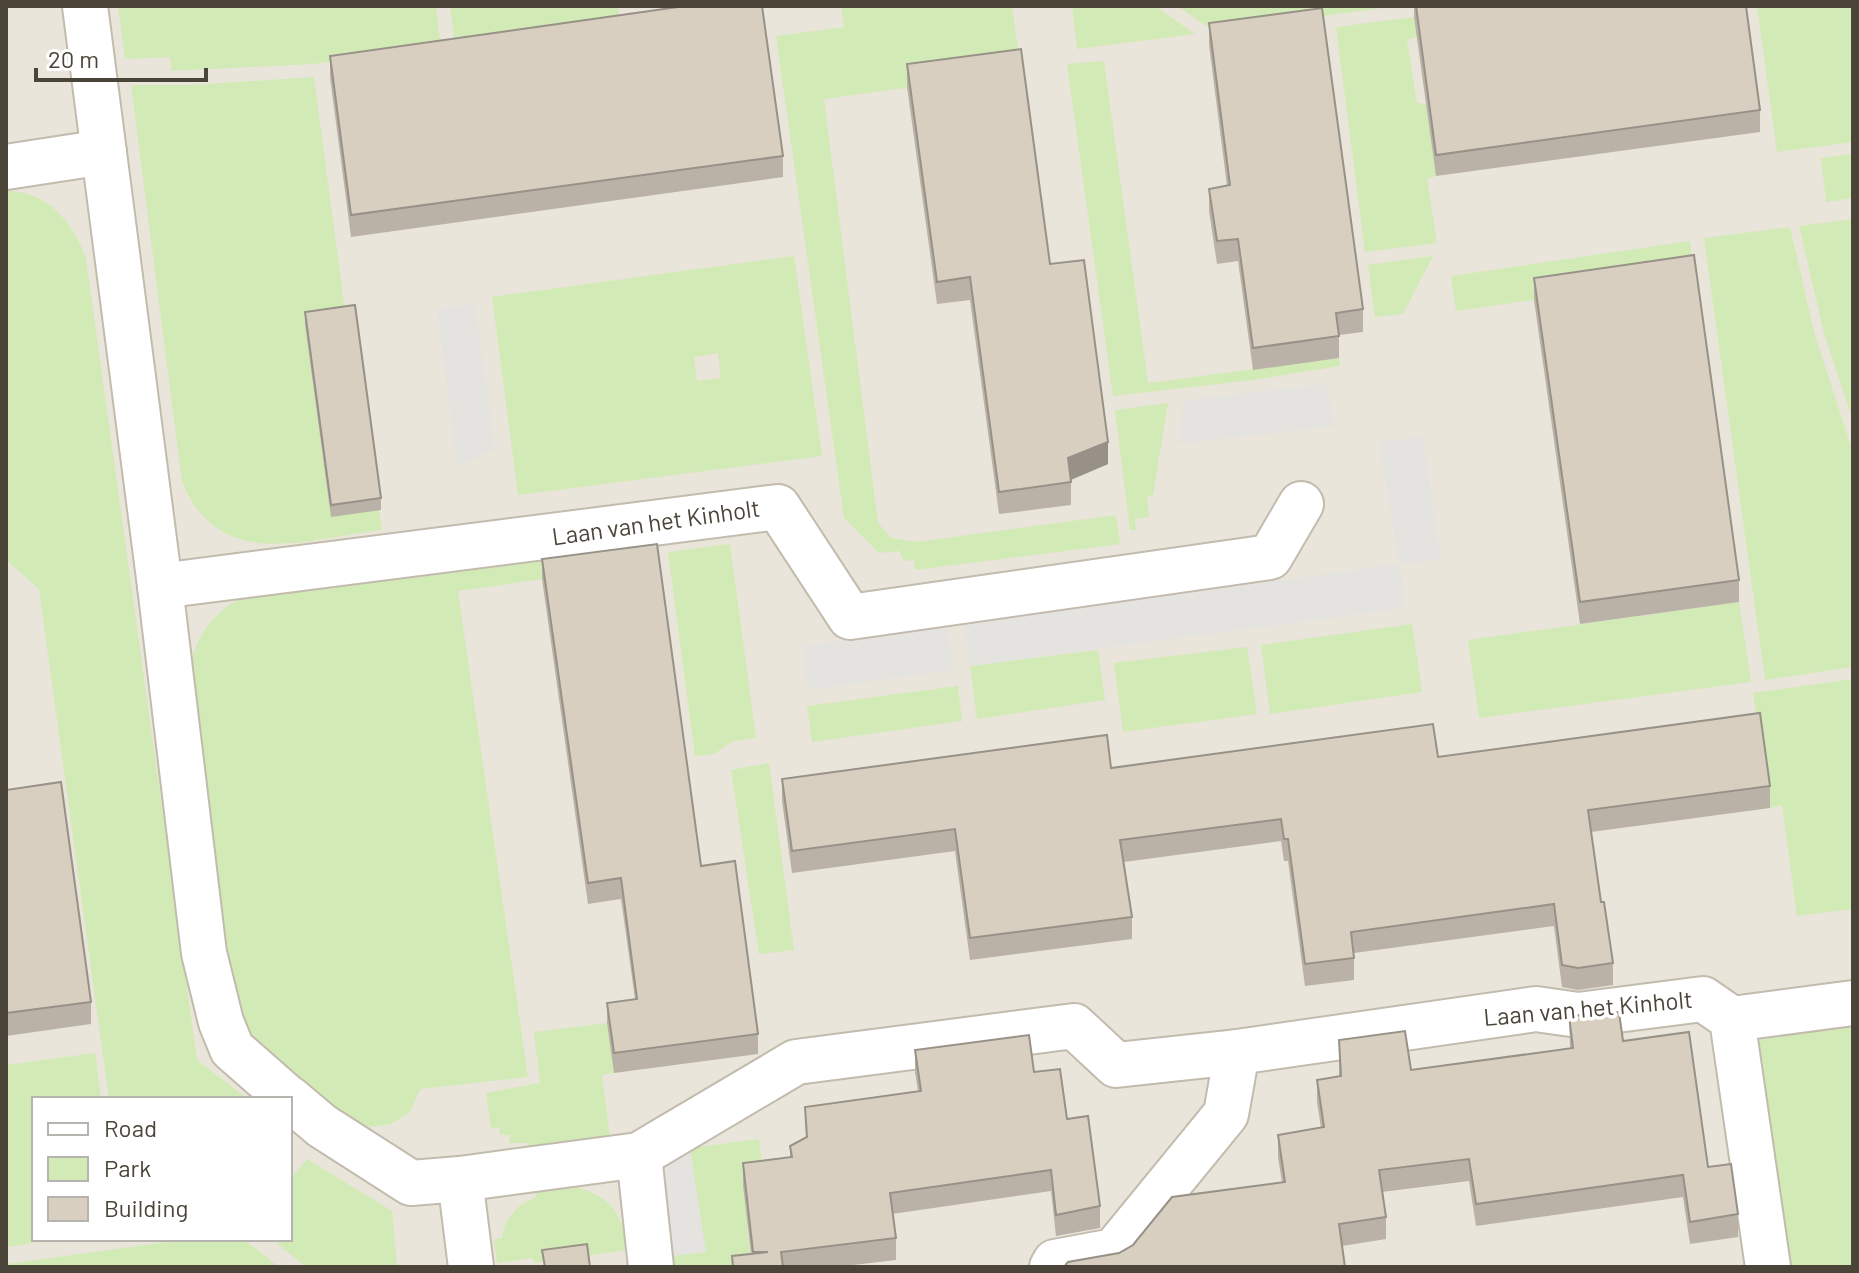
<svg xmlns="http://www.w3.org/2000/svg" width="1859" height="1273" viewBox="0 0 1859 1273" font-family="Barlow,sans-serif">
  <style>
    .residential { fill: #eae5da; fill-rule: evenodd }
    .green { fill: #d2eab5; fill-rule: evenodd }
    .parking { fill: #e5e3e0 }
    .lines { fill: none; stroke-linecap: round; stroke-linejoin: round }
    .minor-casing { stroke: #c2bbae; stroke-width: 48 }
    .minor { stroke: #fff; stroke-width: 44 }
    .wall { fill: #bab2a6 }
    .shaded-wall { fill: #979187 }
    .building { fill: #d8cfc1; stroke: #979187; stroke-width: 2 }
    .labels { text-anchor: middle; stroke-width: 7; stroke-linejoin: round; paint-order: stroke }
    .street-label { font-size: 24px; fill: #4b4439; stroke: #fff }
  </style>
  <rect width="100%" height="100%" fill="#f6f3ec"/>
  <!-- residential -->
  <path class="residential" d="M6,6H1853V1267H6ZM34,1099H290V1239H34Z"/>
  <!-- green -->
  <g class="green">
    <polygon points="118,6 436,6 441,48 313,64 171,71 170,57 125,59"/>
    <polygon points="450,6 618,6 620,23 455,45"/>
    <polygon points="847,6 1012,6 1021,72 824,99 878,523 891,538 916,542 1116,515 1120,544 915,570 914,560 904,561 899,551 879,553 844,518 776,36 844,27 841,7"/>
    <polygon points="1072,6 1155,6 1195,34 1077,49"/>
    <polygon points="1177,6 1397,6 1214,31"/>
    <polygon points="1757,6 1853,6 1853,142 1777,152"/>
    <polygon points="1414,17 1417,37 1407,40 1417,103 1426,104 1436,176 1427,179 1437,243 1365,252 1336,27"/>
    <polygon points="1104,61 1148,383 1339,358 1340,366 1253,380 1113,396 1067,64"/>
    <path d="M314,77L346,318L305,324L331,516L379,510L382,530C305,539 220,573 182,482L131,85H191Z"/>
    <polygon points="1853,154 1853,198 1826,202 1821,158"/>
    <path d="M6,191C48,191 74,223 86,259L197,1060L248,1099H109L39,589L6,560Z"/>
    <polygon points="1853,219 1853,421 1824,333 1799,226"/>
    <polygon points="1790,227 1815,336 1853,452 1853,667 1765,680 1704,238"/>
    <polygon points="1690,241 1694,277 1456,311 1451,276"/>
    <path d="M794,256L822,456L518,495L492,297ZM718,353L721,378L697,381L694,357Z"/>
    <polygon points="1433,256 1403,314 1375,317 1368,265"/>
    <polygon points="1168,403 1153,495 1147,497 1149,517 1135,519 1136,530 1130,530 1115,410"/>
    <polygon points="730,544 756,738 733,741 714,754 695,756 668,552"/>
    <path d="M549,550L614,569L458,591L528,1077L420,1089L410,1112L391,1124L372,1127L350,1120L262,1052L246,1030L234,994L190,671C195,632 218,607 254,592Z"/>
    <polygon points="1739,602 1751,682 1479,718 1468,640"/>
    <polygon points="1412,624 1422,692 1270,714 1261,645"/>
    <polygon points="1247,647 1257,714 1123,732 1114,663"/>
    <polygon points="1098,650 1105,700 977,719 970,666"/>
    <polygon points="1853,679 1853,909 1797,916 1782,805 1770,808 1753,693"/>
    <polygon points="958,686 962,721 812,742 807,706"/>
    <polygon points="769,763 794,950 759,954 731,770"/>
    <polygon points="1853,1021 1853,1267 1783,1267 1751,1035"/>
    <polygon points="607,1023 614,1073 602,1075 610,1137 528,1148 528,1143 509,1143 510,1135 500,1135 499,1127 491,1128 486,1093 540,1083 534,1032"/>
    <polygon points="95,1053 101,1099 34,1099 34,1239 61,1239 6,1247 6,1065"/>
    <polygon points="759,1139 764,1182 747,1228 752,1267 667,1267 671,1256 705,1251 690,1148"/>
    <polygon points="307,1159 392,1211 397,1267 306,1267 272,1239 290,1239 290,1180"/>
    <path d="M576,1187C612,1197 622,1214 627,1250L534,1263L533,1258L497,1263L494,1239L502,1238C503,1220 518,1203 536,1197L535,1191Z"/>
    <polygon points="190,1239 243,1239 279,1267 6,1267 6,1264"/>
  </g>
  <!-- parking -->
  <g class="parking">
    <polygon points="475,304 495,449 457,467 437,309"/>
    <polygon points="1327,384 1334,426 1178,444 1184,400"/>
    <polygon points="1423,437 1441,559 1400,564 1405,608 970,666 964,624 1399,564 1379,441"/>
    <polygon points="947,625 953,670 808,690 803,646"/>
    <polygon points="690,1148 706,1252 671,1256 656,1154"/>
  </g>
  <g class="lines">
    <defs>
      <g id="minor">
        <polyline points="85,6 160,586 204,953 221,1022 232,1049 289,1099"/>
        <polyline points="6,167 104,152"/>
        <polyline points="160,586 778,507 850,617 1270,557 1301,504"/>
        <polyline points="1732,1019 1853,1003"/>
        <polyline points="290,1099 322,1126 411,1183 460,1179 639,1155 796,1062 1074,1026 1116,1065 1237,1052 1536,1009 1578,1015 1703,999 1732,1019 1768,1267"/>
        <polyline points="639,1155 651,1267"/>
        <polyline points="460,1179 471,1267"/>
        <polyline points="1052,1267 1055,1262 1114,1251 1226,1114 1237,1052"/>
      </g>
    </defs>
    <!-- minor casing -->
    <use href="#minor" class="minor-casing"/>
    <!-- minor -->
    <use href="#minor" class="minor"/>
  </g>
  <!-- wall -->
  <g class="wall">
    <polygon points="1414,6 1746,6 1760,110 1760,132 1436,176 1414,17"/>
    <polygon points="1209,23 1363,309 1363,332 1339,335 1339,358 1253,370 1238,261 1217,264 1209,211 1209,189 1227,186 1209,45"/>
    <polygon points="330,56 783,156 783,177 351,237 330,77"/>
    <polygon points="907,64 1050,264 1108,464 1071,480 1071,505 999,514 970,300 937,304 907,87"/>
    <polygon points="1534,278 1739,580 1739,602 1580,624 1534,300"/>
    <polygon points="305,312 381,498 381,510 331,517 305,324"/>
    <polygon points="542,559 701,866 758,1034 758,1054 614,1073 607,1023 607,1003 635,999 621,899 588,904 542,579"/>
    <polygon points="1438,757 1770,786 1770,808 1591,832 1601,902 1613,963 1613,985 1578,990 1562,987 1554,926 1354,953 1354,980 1305,986 1288,861 1284,861 1281,841 1124,862 1132,917 1132,939 970,960 955,851 792,873 782,801 782,779"/>
    <polygon points="6,790 91,1002 91,1024 6,1036"/>
    <polygon points="1569,1016 1623,1041 1738,1214 1738,1237 1690,1244 1683,1197 1476,1226 1469,1181 1382,1192 1386,1217 1386,1239 1342,1246 1119,1253 1282,1182 1278,1158 1278,1135 1321,1128 1317,1102 1317,1080 1339,1076 1339,1040 1411,1070 1570,1048"/>
    <polygon points="915,1050 1034,1072 1067,1119 1100,1206 1100,1228 1056,1236 1051,1191 892,1214 896,1238 896,1260 836,1267 732,1267 732,1256 751,1254 743,1185 743,1163 790,1157 790,1146 806,1138 805,1107 918,1091 915,1072"/>
  </g>
  <!-- shaded-wall -->
  <polygon class="shaded-wall" points="1108,442 1108,464 1068,481 1068,458"/>
  <!-- building -->
  <g class="building">
    <polygon points="685,6 762,6 783,156 351,215 330,56"/>
    <polygon points="1416,6 1746,6 1760,110 1436,155"/>
    <polygon points="1322,8 1363,309 1336,313 1339,336 1253,348 1238,239 1217,241 1209,189 1230,185 1209,23"/>
    <polygon points="1021,49 1050,264 1084,260 1108,442 1068,458 1071,482 999,492 970,277 937,282 907,64"/>
    <polygon points="1694,255 1739,580 1580,602 1534,278"/>
    <polygon points="355,305 381,498 331,505 305,312"/>
    <polygon points="657,544 701,866 735,861 758,1034 614,1053 607,1003 637,999 621,878 588,883 542,559"/>
    <polygon points="1760,713 1770,786 1588,810 1601,902 1604,902 1613,963 1578,968 1562,965 1554,904 1351,932 1354,958 1305,964 1288,839 1284,839 1281,819 1120,840 1132,917 970,938 955,829 792,851 782,779 1107,735 1111,768 1433,724 1438,757"/>
    <polygon points="61,782 91,1002 6,1013 6,790"/>
    <polygon points="1619,1012 1623,1041 1689,1032 1708,1167 1731,1164 1738,1214 1690,1222 1683,1175 1476,1204 1469,1159 1379,1170 1386,1217 1339,1224 1345,1267 1064,1267 1068,1262 1119,1253 1133,1245 1172,1197 1285,1182 1278,1135 1324,1127 1317,1080 1341,1076 1339,1040 1405,1031 1411,1070 1573,1048 1569,1016"/>
    <polygon points="1029,1035 1034,1072 1060,1069 1067,1119 1088,1116 1100,1206 1056,1215 1051,1170 890,1193 896,1238 781,1252 783,1267 733,1267 732,1256 768,1252 753,1252 743,1163 792,1157 790,1146 807,1137 805,1107 921,1091 915,1050"/>
    <polygon points="587,1244 590,1267 545,1267 542,1250"/>
  </g>
  <g class="labels">
    <!-- street labels -->
    <g class="street-label">
      <text transform="translate(656 523) rotate(-8)" y="8">Laan van het Kinholt</text>
      <text transform="translate(1588 1009) rotate(-5)" y="8">Laan van het Kinholt</text>
    </g>
  </g>
  <!-- border -->
  <rect width="1859" height="1273" fill="none" stroke="#4b4439" stroke-width="16"/>
  <!-- legend -->
  <rect x="32" y="1097" width="260" height="144" fill="#ffffff" stroke="#b7b4b0" stroke-width="2"/>
  <rect x="48" y="1123" width="40" height="12" fill="#ffffff" stroke="#b7b4b0" stroke-width="2"/>
  <text x="104" y="1137" font-size="24" fill="#4b4439">Road</text>
  <rect x="48" y="1157" width="40" height="24" fill="#d2eab5" stroke="#b7b4b0" stroke-width="2"/>
  <text x="104" y="1177" font-size="24" fill="#4b4439">Park</text>
  <rect x="48" y="1197" width="40" height="24" fill="#d8cfc1" stroke="#b7b4b0" stroke-width="2"/>
  <text x="104" y="1217" font-size="24" fill="#4b4439">Building</text>
  <!-- scale -->
  <path d="M36 68v12h170v-12" fill="none" stroke="#4b4439" stroke-width="4"/>
  <text x="48" y="68" font-size="24" fill="#4b4439" stroke="#ffffff" stroke-width="6" paint-order="stroke">20 m</text>
</svg>
